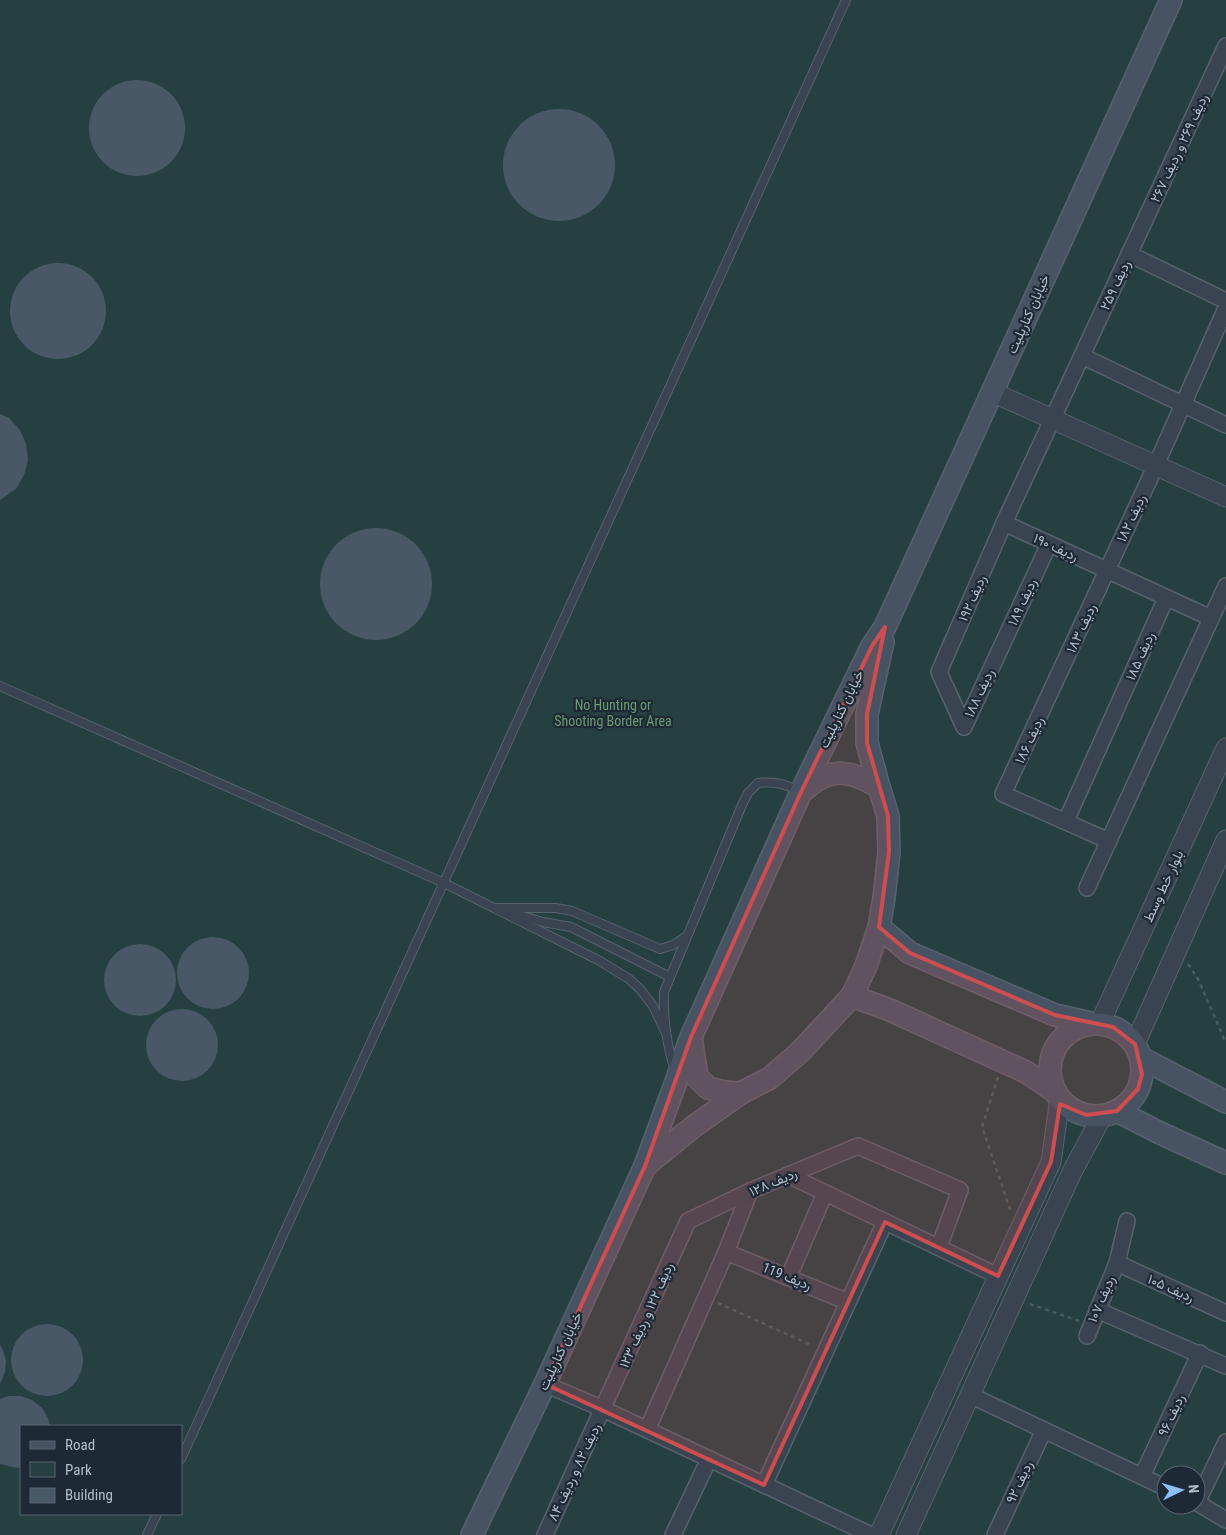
<svg xmlns="http://www.w3.org/2000/svg" width="1226" height="1535" viewBox="0 0 1226 1535" font-family="'Roboto Condensed',Vazirmatn,sans-serif">
  <style>
    .green { fill: #264041; fill-rule: evenodd }
    .building { fill: #485866 }
    .lines { fill: none; stroke-linecap: round; stroke-linejoin: round }
    .service-casing { stroke: #57626d; stroke-width: 10 }
    .minor-casing { stroke: #57626d; stroke-width: 18 }
    .tertiary-casing { stroke: #57626d; stroke-width: 21 }
    .secondary-casing { stroke: #57626d; stroke-width: 24 }
    .path { stroke: #455d5d; stroke-width: 2.5; stroke-dasharray: 4 4; stroke-linecap: butt }
    .service { stroke: #394450; stroke-width: 8 }
    .minor { stroke: #394450; stroke-width: 15 }
    .tertiary { stroke: #394450; stroke-width: 19 }
    .secondary { stroke: #475363; stroke-width: 21 }
    .marked { fill: #ce4e50; fill-opacity: 0.2; stroke: #ce4e50; stroke-width: 4; stroke-linejoin: round }
    .labels { text-anchor: middle; stroke-width: 4.5; stroke-linejoin: round; paint-order: stroke }
    .street-label { font-size: 14px; fill: #b5bfca; stroke: #1d2935 }
    .park-label { font-size: 14px; fill: #6c9b73; stroke: #1d2935 }
  </style>
  <rect width="100%" height="100%" fill="#243240"/>
  <!-- green -->
  <path class="green" d="M0,0H1226V1535H0ZM21,1426H181V1514H21ZM1166,1475H1196V1505H1166Z"/>
  <!-- building -->
  <g class="building">
    <circle cx="137" cy="128" r="48"/>
    <circle cx="559" cy="165" r="56"/>
    <circle cx="58" cy="311" r="48"/>
    <polygon points="0,414 9,418 20,430 26,444 28,460 24,475 16,489 0,500"/>
    <circle cx="376" cy="584" r="56"/>
    <circle cx="213" cy="973" r="36"/>
    <circle cx="140" cy="980" r="36"/>
    <circle cx="182" cy="1045" r="36"/>
    <circle cx="47" cy="1360" r="36"/>
    <polygon points="0,1345 3,1350 6,1361 5,1372 0,1384"/>
    <polygon points="8,1396 21,1396 32,1400 42,1408 48,1418 50,1426 21,1426 21,1467 17,1468 0,1464 0,1399"/>
  </g>
  <g class="lines">
    <defs>
      <g id="service">
        <polyline points="0,686 444,883 600,961 629,979 640,989 653,1006 666,1033"/>
        <polyline points="498,908 556,908 572,911 660,949 673,945 687,936"/>
        <polyline points="512,913 543,922 571,927 670,977"/>
        <path d="M675,1071C667,1046 663,1019 664,992L742,805L748,793L758,783C774,781 785,784 799,791"/>
        <polyline points="181,1459 846,0"/>
        <polyline points="147,1535 157,1514"/>
      </g>
      <g id="minor">
        <polyline points="1129,254 1226,301"/>
        <polyline points="1082,356 1226,425"/>
        <polyline points="1004,523 1211,618"/>
        <polyline points="964,727 939,672 1004,523 1226,46"/>
        <polyline points="964,727 1049,544"/>
        <polyline points="1066,821 1166,598"/>
        <polyline points="1109,841 1003,794 1156,465 1226,308"/>
        <polyline points="1087,888 1226,586"/>
        <polyline points="788,1175 998,1276"/>
        <polyline points="726,1252 848,1302"/>
        <polyline points="1117,1263 1226,1313"/>
        <polyline points="789,1276 825,1193"/>
        <polyline points="1097,1310 1226,1366"/>
        <polyline points="1087,1336 1117,1263 1127,1221"/>
        <polyline points="545,1384 603,1409 871,1535"/>
        <polyline points="970,1395 1166,1488"/>
        <polyline points="647,1430 726,1252 750,1191"/>
        <polyline points="1142,1476 1200,1353"/>
        <polyline points="764,1485 885,1222"/>
        <polyline points="1196,1502 1226,1520"/>
        <polyline points="1197,1503 1226,1442"/>
        <polyline points="545,1535 688,1221 750,1191 858,1146 960,1190 939,1247"/>
        <polyline points="673,1535 709,1459"/>
        <polyline points="995,1535 1044,1430"/>
      </g>
      <g id="tertiary">
        <polyline points="992,392 1226,497"/>
        <polyline points="1100,1023 1226,748"/>
        <polyline points="1135,1044 1226,840"/>
        <polyline points="879,1535 1051,1162 1060,1098"/>
        <polyline points="906,1535 1072,1172 1102,1116"/>
      </g>
      <g id="secondary">
        <polyline points="879,787 867,743 867,714 883,642"/>
        <path d="M801,792C808,787 814,781 821,778C841,767 861,777 879,787L888,816L889,852L884,898L879,927L866,966L852,996L800,1052L770,1078L741,1093L724,1092L708,1088L697,1077L691,1037L801,792L872,646L885,627L1171,0"/>
        <polyline points="879,927 910,953 1055,1015 1091,1023"/>
        <polyline points="852,996 890,1010 1026,1072 1056,1092"/>
        <circle cx="1096" cy="1070" r="46"/>
        <polyline points="1141,1058 1226,1102"/>
        <polyline points="1117,1111 1160,1133 1226,1163"/>
        <polyline points="645,1166 693,1127 741,1093"/>
        <polyline points="472,1535 545,1384 645,1166 677,1079 689,1042"/>
      </g>
    </defs>
    <!-- service casing -->
    <use href="#service" class="service-casing"/>
    <!-- minor casing -->
    <use href="#minor" class="minor-casing"/>
    <!-- tertiary casing -->
    <use href="#tertiary" class="tertiary-casing"/>
    <!-- secondary casing -->
    <use href="#secondary" class="secondary-casing"/>
    <!-- path -->
    <g class="path">
      <polyline points="1188,964 1198,979 1226,1043"/>
      <polyline points="998,1077 982,1127 1011,1212"/>
      <polyline points="718,1303 813,1346"/>
      <polyline points="1030,1304 1079,1321"/>
    </g>
    <!-- service -->
    <use href="#service" class="service"/>
    <!-- minor -->
    <use href="#minor" class="minor"/>
    <!-- tertiary -->
    <use href="#tertiary" class="tertiary"/>
    <!-- secondary -->
    <use href="#secondary" class="secondary"/>
  </g>
  <!-- marked area -->
  <path class="marked" d="M885,627L867,714V743L888,816L889,852L879,927L910,953L1055,1015L1113,1027L1135,1044L1142,1074L1138,1089L1117,1111L1086,1115L1060,1104L1051,1162L998,1276L885,1222L764,1485L545,1384L645,1166L691,1037L801,792L872,646Z"/>
  <g class="labels">
    <!-- street labels -->
    <g class="street-label">
      <text transform="translate(1179 148) rotate(-65)" y="5">ردیف ۲۶۹ و ردیف ۲۶۷</text>
      <text transform="translate(1115 285) rotate(-65)" y="5">ردیف ۲۵۹</text>
      <text transform="translate(1028 314) rotate(-66)" y="5">خیابان کنارپلیت</text>
      <text transform="translate(1131 518) rotate(-65)" y="5">ردیف ۱۸۲</text>
      <text transform="translate(1056 547) rotate(25)" y="5">ردیف ۱۹۰</text>
      <text transform="translate(972 598) rotate(-66)" y="5">ردیف ۱۹۲</text>
      <text transform="translate(1022 602) rotate(-65)" y="5">ردیف ۱۸۹</text>
      <text transform="translate(1081 628) rotate(-65)" y="5">ردیف ۱۸۳</text>
      <text transform="translate(1140 656) rotate(-66)" y="5">ردیف ۱۸۵</text>
      <text transform="translate(979 693) rotate(-65)" y="5">ردیف ۱۸۸</text>
      <text transform="translate(841 709) rotate(-64)" y="5">خیابان کنارپلیت</text>
      <text transform="translate(1029 740) rotate(-65)" y="5">ردیف ۱۸۶</text>
      <text transform="translate(1163 886) rotate(-65)" y="5">بلوار خط وسط</text>
      <text transform="translate(773 1182) rotate(-23)" y="5">ردیف ۱۲۸</text>
      <text transform="translate(787 1276) rotate(22)" y="5">ردیف 119</text>
      <text transform="translate(1171 1288) rotate(24)" y="5">ردیف ۱۰۵</text>
      <text transform="translate(1101 1299) rotate(-67)" y="5">ردیف ۱۰۷</text>
      <text transform="translate(646 1315) rotate(-66)" y="5">ردیف ۱۲۲ و ردیف ۱۲۳</text>
      <text transform="translate(560 1351) rotate(-65)" y="5">خیابان کنارپلیت</text>
      <text transform="translate(1171 1415) rotate(-65)" y="5">ردیف ۹۶</text>
      <text transform="translate(574 1472) rotate(-65)" y="5">ردیف ۸۲ و ردیف ۸۴</text>
      <text transform="translate(1019 1482) rotate(-65)" y="5">ردیف ۹۲</text>
    </g>
    <!-- park labels -->
    <g class="park-label">
      <text x="613" y="710">No Hunting or<tspan x="613" dy="16">Shooting Border Area</tspan></text>
    </g>
  </g>
  <!-- legend -->
  <rect x="20" y="1425" width="162" height="90" fill="#1d2935" stroke="#5a6571"/>
  <rect x="30" y="1441" width="25" height="8" fill="#475363" stroke="#5a6571"/>
  <text x="65" y="1450" font-size="15" fill="#b5bfca">Road</text>
  <rect x="30" y="1462" width="25" height="15" fill="#264041" stroke="#5a6571"/>
  <text x="65" y="1475" font-size="15" fill="#b5bfca">Park</text>
  <rect x="30" y="1488" width="25" height="15" fill="#485866" stroke="#5a6571"/>
  <text x="65" y="1500" font-size="15" fill="#b5bfca">Building</text>
  <!-- north arrow -->
  <g transform="translate(1181 1490) rotate(85)"><circle r="24" fill="#1d2935" stroke="#5a6571"/>
  <path d="M0-4L9 19L0 12L-9 19Z" fill="#8bbffa"/>
  <text y="-8" font-size="14" font-weight="bold" text-anchor="middle" fill="#b5bfca">N</text>
  </g>
</svg>
